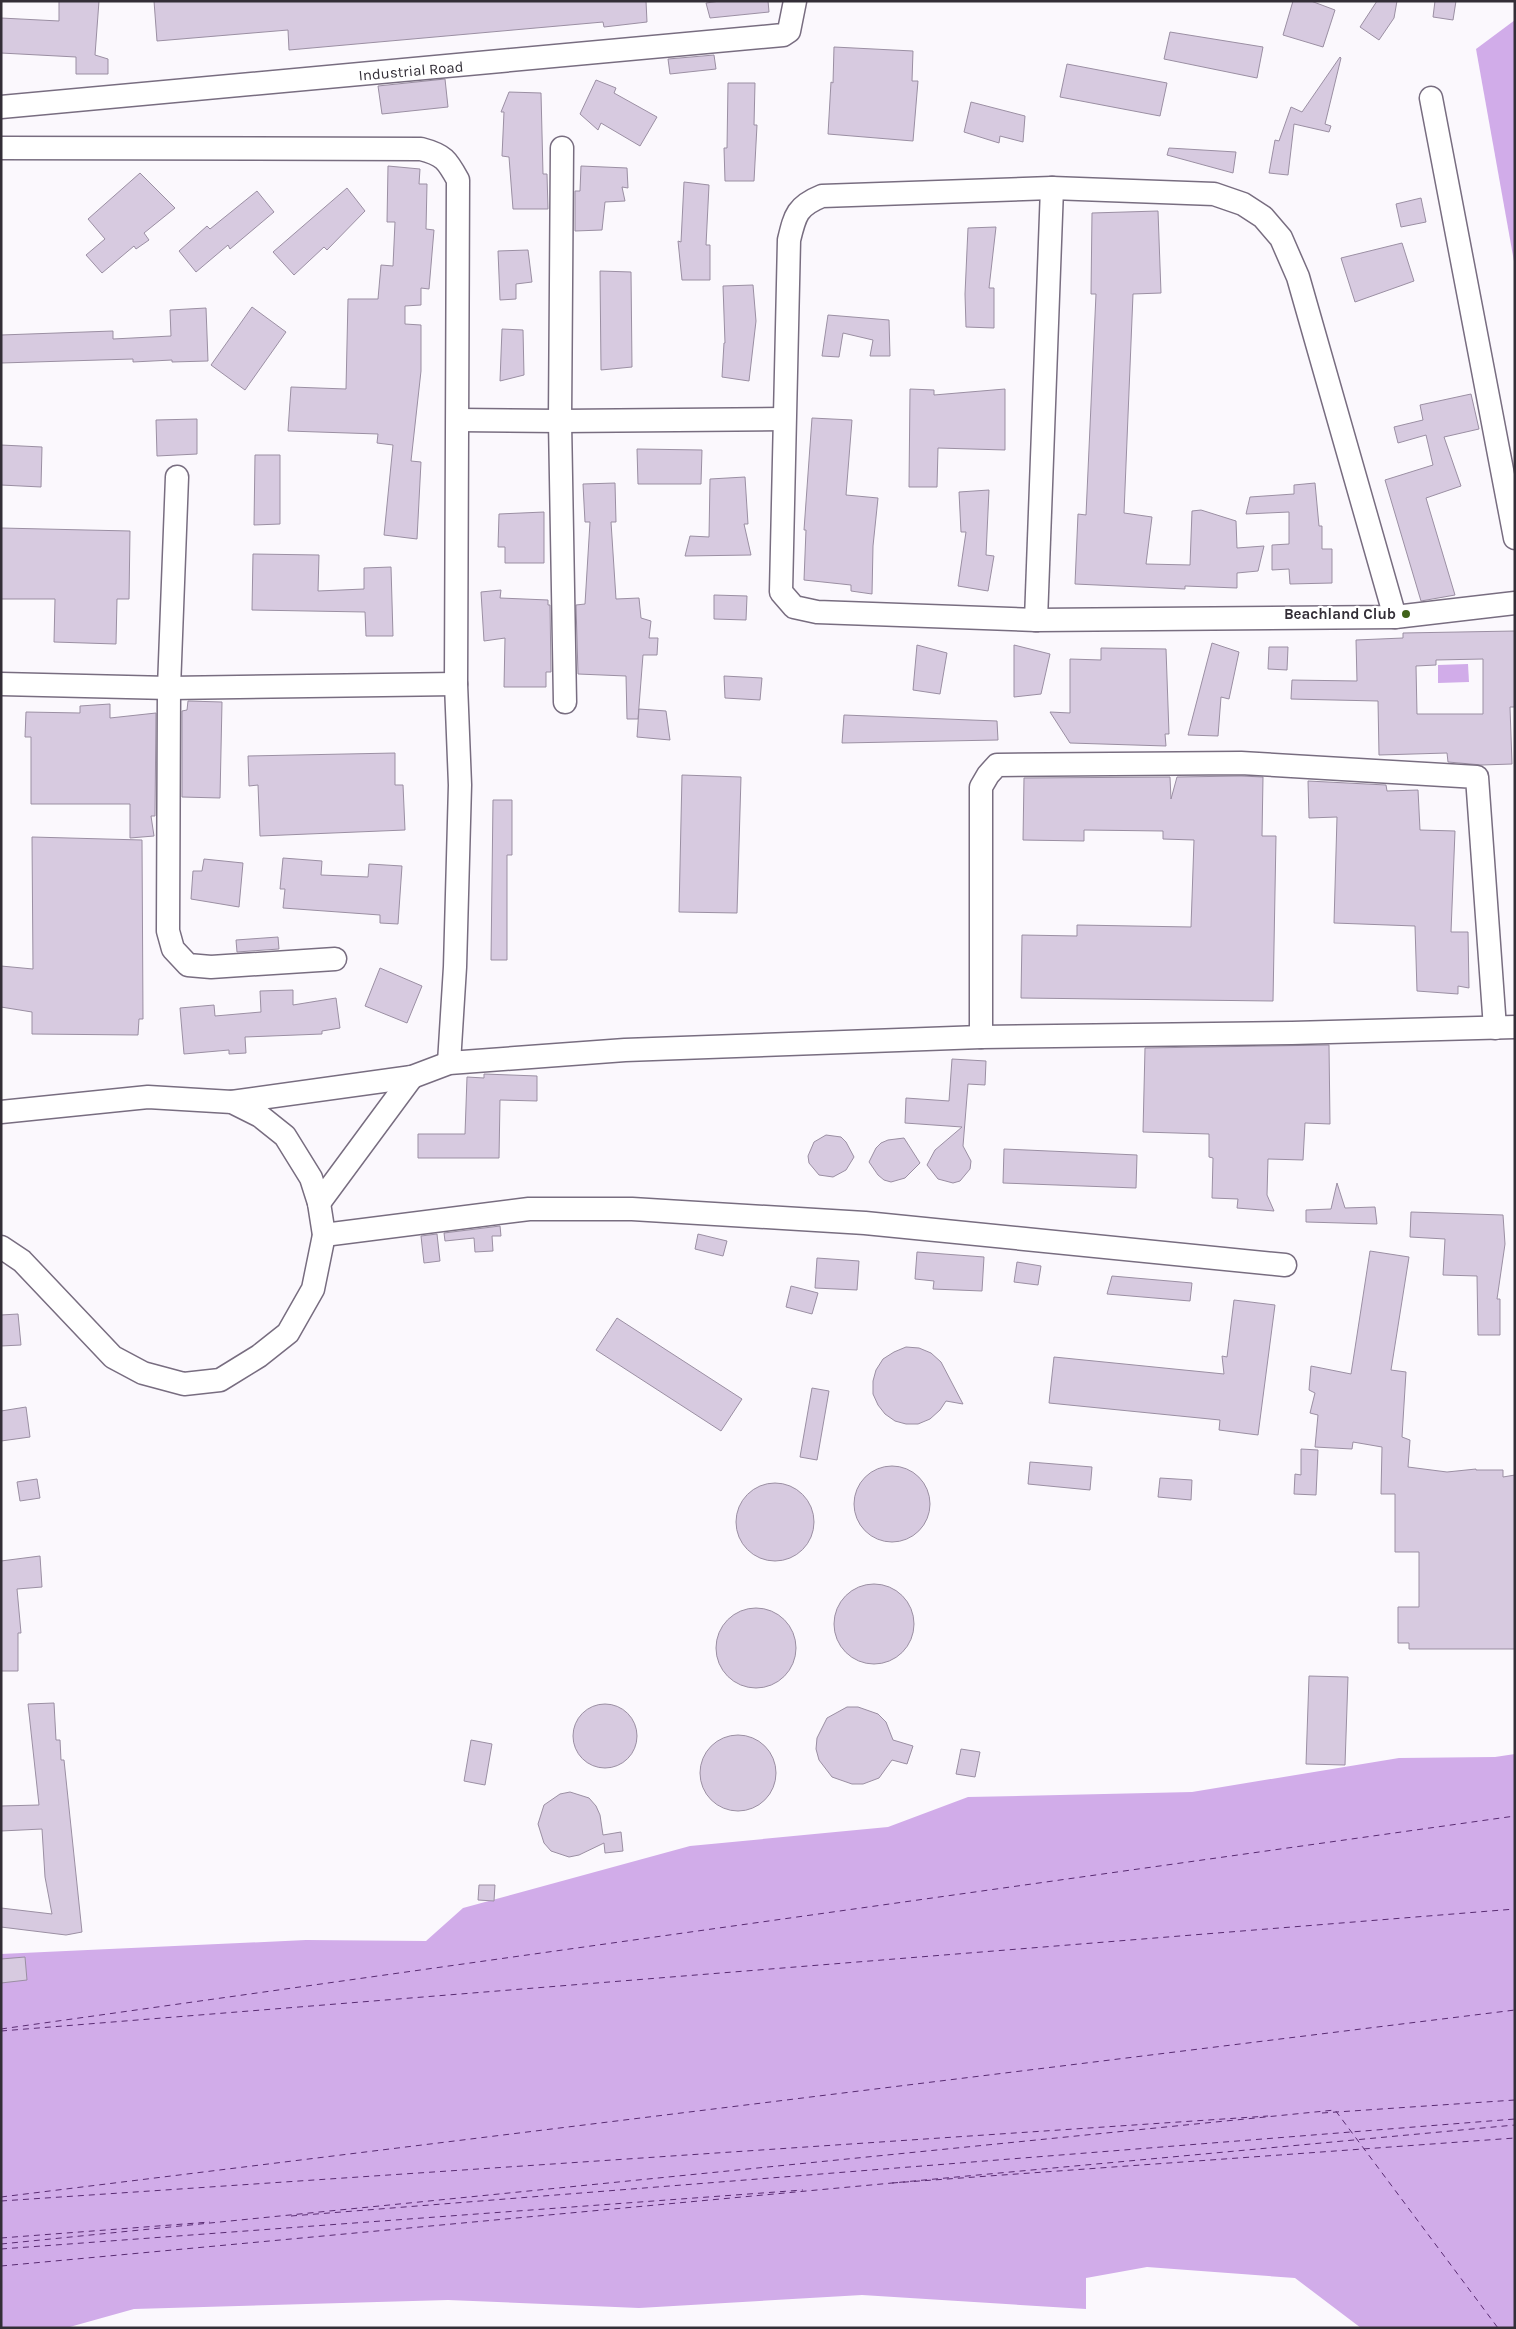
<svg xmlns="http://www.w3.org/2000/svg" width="1516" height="2329" viewBox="0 0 1516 2329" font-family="Karla,sans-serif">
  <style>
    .water { fill: #d1ace9 }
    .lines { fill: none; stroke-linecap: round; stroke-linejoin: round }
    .ferry { stroke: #592b72; stroke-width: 1; stroke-dasharray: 6 5; stroke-linecap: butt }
    .building { fill: #d7cae0; stroke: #9b8fa3; fill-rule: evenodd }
    .minor-casing { stroke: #786d80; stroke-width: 25 }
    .minor { stroke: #fff; stroke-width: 22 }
    .poi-dot { fill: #406219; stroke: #fff; stroke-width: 2 }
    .labels { text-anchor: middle; stroke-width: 4.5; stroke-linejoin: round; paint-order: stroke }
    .street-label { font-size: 15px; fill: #332e37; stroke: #fff }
    .poi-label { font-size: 15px; font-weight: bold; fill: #332e37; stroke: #fff; text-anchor: end }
  </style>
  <rect width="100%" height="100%" fill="#fbf8fd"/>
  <!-- water -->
  <g class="water">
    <polygon points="1515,20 1515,267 1476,49"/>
    <polygon points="1468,664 1469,682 1438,683 1438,665"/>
    <polygon points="1515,1754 1515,2328 1361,2328 1295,2278 1147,2267 1086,2278 1086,2309 862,2295 639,2308 448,2300 134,2309 66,2328 1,2328 1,1954 306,1940 426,1941 463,1908 690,1846 888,1827 968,1797 1192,1792 1399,1758 1495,1757"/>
  </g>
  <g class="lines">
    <!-- ferry -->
    <g class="ferry">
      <polyline points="1,2029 1515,1816"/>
      <polyline points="1,2031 1515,1909"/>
      <polyline points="1322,2113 1515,2100"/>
      <polyline points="892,2183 1515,2138"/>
      <polyline points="1,2197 1515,2010"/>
      <polyline points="1,2201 1268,2116"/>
      <polyline points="291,2216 1515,2119"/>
      <polyline points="1,2238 210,2222"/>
      <polyline points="1,2244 1335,2110 1498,2328"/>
      <polyline points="1,2249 803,2190"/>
      <polyline points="1,2266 1515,2125"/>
    </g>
  </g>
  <!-- building -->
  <g class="building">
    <polygon points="59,1 99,1 95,55 108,59 108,74 76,74 76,57 1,53 1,18 59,21"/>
    <polygon points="154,1 646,1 647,22 604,27 603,22 289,50 288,30 157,41"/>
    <polygon points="720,1 768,1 769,12 710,18 706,3"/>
    <polygon points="1293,1 1311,1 1335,10 1323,47 1283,35"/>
    <polygon points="1377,1 1397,1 1394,18 1379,40 1360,27"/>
    <polygon points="1435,1 1456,1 1453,20 1433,17"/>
    <polygon points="1170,32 1263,47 1257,78 1164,59"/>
    <polygon points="834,47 913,51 912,81 918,81 913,141 828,134 831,82 833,83"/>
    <polygon points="714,55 716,69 670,74 668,59"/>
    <polygon points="1340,57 1341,58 1325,124 1331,126 1329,132 1294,124 1288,175 1269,173 1275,140 1279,141 1291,107 1302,112"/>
    <polygon points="1067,64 1167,83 1160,116 1060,97"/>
    <polygon points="445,79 448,107 382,114 378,86"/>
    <polygon points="596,80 616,88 614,93 657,117 640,146 601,123 598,130 580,114"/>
    <polygon points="728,83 755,83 754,125 757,125 754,181 725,181 724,148 727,148"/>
    <polygon points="509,92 541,93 543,174 547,174 548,209 513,209 509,157 502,156 504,112 501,112"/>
    <polygon points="971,102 1025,116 1023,142 1000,136 999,143 964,132"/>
    <polygon points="1169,148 1236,152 1233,173 1167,155"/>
    <polygon points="388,166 420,169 419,184 427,184 426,229 434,230 429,289 421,288 421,305 405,306 405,324 421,325 421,371 411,461 421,462 417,539 384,535 393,445 377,443 378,434 288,431 291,387 346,389 348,299 378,299 381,265 393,266 395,222 387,222"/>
    <polygon points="581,166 627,168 628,188 622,187 625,201 605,202 602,230 575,231 575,191 580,191"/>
    <polygon points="140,173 175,208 144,233 149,240 136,249 134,246 102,273 86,255 105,239 88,219"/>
    <polygon points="684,182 709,185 706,245 710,245 710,280 682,280 678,241 681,242"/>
    <polygon points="347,188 365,211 327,250 324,247 294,275 273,252"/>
    <polygon points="257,191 274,212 230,249 228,245 196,272 179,251 207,226 210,229"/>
    <polygon points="1421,198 1426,222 1401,227 1396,204"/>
    <polygon points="1158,211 1161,293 1133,294 1124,513 1152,517 1146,564 1190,565 1192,511 1201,510 1236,521 1237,548 1264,546 1258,571 1237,573 1237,588 1185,586 1185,589 1075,584 1078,514 1086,515 1096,294 1091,294 1092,213"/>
    <polygon points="996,227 989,288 994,288 994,328 966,327 965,294 968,228"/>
    <polygon points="1402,243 1414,281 1355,302 1341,258"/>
    <polygon points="528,250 532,282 516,284 516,299 500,300 498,251"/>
    <polygon points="600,271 631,272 632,367 601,370"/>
    <polygon points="753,285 756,321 749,381 722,377 724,343 725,343 723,286"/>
    <polygon points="252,307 286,332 245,390 211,365"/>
    <polygon points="206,308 208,361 172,362 172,360 133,362 133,359 1,363 1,335 113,331 113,339 171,336 170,310"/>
    <polygon points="828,315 889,320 890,356 870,356 873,340 843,333 839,357 822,356"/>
    <polygon points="502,329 523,330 524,375 500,381"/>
    <polygon points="910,389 934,390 934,395 1005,389 1005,450 938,448 937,487 909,487"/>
    <polygon points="1471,394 1479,429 1444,437 1461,486 1426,498 1455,595 1421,601 1385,480 1433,465 1426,435 1398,443 1394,427 1423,420 1420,405"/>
    <polygon points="812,418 852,420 846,495 878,498 873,546 872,594 851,591 851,585 804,580 806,530 804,530"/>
    <polygon points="197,419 197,454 157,456 156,420"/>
    <polygon points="1,445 42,447 41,487 1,485"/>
    <polygon points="637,449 702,450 701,484 638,484"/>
    <polygon points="255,455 280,455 280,524 254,525"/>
    <polygon points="745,477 748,524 744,524 751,555 685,556 690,536 709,537 710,479"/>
    <polygon points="615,483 616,522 611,522 616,599 639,598 641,618 651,621 649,638 658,638 657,655 643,655 638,719 627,719 626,676 578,674 576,605 585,604 590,522 585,522 583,484"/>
    <polygon points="1315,483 1319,526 1322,526 1322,549 1332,549 1332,583 1290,584 1289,569 1272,570 1272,545 1289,544 1289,512 1246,514 1250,497 1294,494 1294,485"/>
    <polygon points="989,490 986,555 994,556 988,591 958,586 966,532 961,532 959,492"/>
    <polygon points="544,512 544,563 505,563 505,547 498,547 499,514"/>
    <polygon points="1,528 130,531 129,599 117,599 116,644 54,642 55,599 1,599"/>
    <polygon points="253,554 319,555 318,591 364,589 364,568 391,567 393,636 366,636 365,612 252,610"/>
    <polygon points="501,590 500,598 548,600 548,605 550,605 551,672 546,672 546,687 504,687 505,638 484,641 481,592"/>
    <polygon points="714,595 747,596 746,620 714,619"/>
    <path d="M1515,631V707H1510L1512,764L1482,765L1448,762L1447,753L1379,755L1378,701L1291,699L1292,680L1357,681L1356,640L1403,638V633ZM1483,659V714H1417L1416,666L1436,665V660Z"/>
    <polygon points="1212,643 1239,652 1229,699 1221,697 1218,736 1188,735"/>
    <polygon points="917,645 947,653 940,694 913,690"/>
    <polygon points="1014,645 1050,654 1041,694 1014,697"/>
    <polygon points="1269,647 1288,647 1287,670 1268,669"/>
    <polygon points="1101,648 1166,649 1169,734 1165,734 1166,746 1070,743 1050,712 1070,713 1070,659 1101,660"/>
    <polygon points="724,676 762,678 760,700 725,698"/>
    <polygon points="188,701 222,702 220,798 182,797 182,711 187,710"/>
    <polygon points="110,704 110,718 156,713 155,816 151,816 154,836 130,838 130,804 31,804 31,737 25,737 26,712 80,713 80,706"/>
    <polygon points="639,709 666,711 670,740 637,737"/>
    <polygon points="844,715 997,721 998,740 842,743"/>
    <polygon points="395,753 395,785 403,785 405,830 260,836 258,785 249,786 248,756"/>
    <polygon points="682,775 741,777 737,913 679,912"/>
    <polygon points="1241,776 1263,777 1262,836 1276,836 1273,1001 1021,998 1022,935 1077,936 1077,925 1191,927 1194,840 1163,839 1163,831 1084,830 1084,841 1023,840 1024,778 1170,777 1171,799 1177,777"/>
    <polygon points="1308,781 1386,785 1387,791 1418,790 1420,830 1455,831 1451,932 1468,932 1469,988 1458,986 1458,994 1417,991 1415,926 1334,923 1337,817 1309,818"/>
    <polygon points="493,800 512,800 512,855 507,855 507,960 491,960"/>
    <polygon points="32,837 142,840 143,1019 139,1019 138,1035 32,1034 32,1012 1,1007 1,966 33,969"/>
    <polygon points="283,858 322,861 321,875 368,877 369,864 402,866 398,924 380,923 380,915 283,908 285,889 280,889"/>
    <polygon points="204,859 243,863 239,907 191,899 193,871 202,871"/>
    <polygon points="278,937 279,949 237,952 236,940"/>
    <polygon points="380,968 422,986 407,1023 365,1006"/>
    <polygon points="293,990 293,1005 336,998 340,1028 322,1031 322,1034 245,1037 246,1053 229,1054 229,1050 184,1054 180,1008 214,1005 215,1016 261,1012 260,991"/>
    <polygon points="1329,1045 1330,1124 1305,1123 1303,1160 1268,1159 1267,1195 1274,1211 1237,1208 1238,1199 1212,1198 1213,1158 1209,1157 1209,1134 1143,1132 1145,1048"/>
    <polygon points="952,1059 986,1061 985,1085 968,1084 963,1146 971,1161 970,1169 960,1181 953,1183 938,1179 927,1165 935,1150 962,1127 905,1123 906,1098 949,1101"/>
    <polygon points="484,1074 537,1076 537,1101 500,1100 499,1158 418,1158 418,1134 465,1134 467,1077 484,1078"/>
    <polygon points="826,1135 841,1137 846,1142 854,1157 846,1170 833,1177 819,1175 809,1163 808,1156 814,1142"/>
    <polygon points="904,1138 920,1163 905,1178 891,1182 884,1180 878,1175 869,1162 876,1148 881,1143 888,1140"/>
    <polygon points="1004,1149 1137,1155 1136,1188 1003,1183"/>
    <polygon points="1337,1183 1345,1208 1375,1207 1377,1224 1306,1222 1306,1210 1331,1209"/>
    <polygon points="1411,1212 1503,1215 1505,1244 1497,1299 1500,1299 1500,1335 1478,1335 1477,1276 1443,1275 1445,1239 1410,1237"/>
    <polygon points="500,1226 501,1236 492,1236 493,1251 475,1252 474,1238 445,1241 444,1233"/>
    <polygon points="437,1234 440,1261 424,1263 421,1236"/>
    <polygon points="698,1234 727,1241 723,1256 695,1249"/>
    <polygon points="1370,1251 1409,1257 1391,1370 1406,1372 1402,1437 1410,1440 1408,1467 1447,1472 1476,1469 1476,1470 1503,1470 1503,1477 1515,1475 1515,1649 1409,1649 1409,1643 1398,1643 1398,1607 1419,1607 1419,1552 1395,1552 1395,1494 1381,1494 1382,1447 1353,1442 1352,1449 1315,1447 1318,1415 1310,1413 1315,1393 1309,1390 1311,1366 1351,1374"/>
    <polygon points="917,1252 984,1257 982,1291 933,1289 934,1281 915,1279"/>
    <polygon points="817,1258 859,1261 857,1290 815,1288"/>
    <polygon points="1017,1262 1041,1266 1038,1285 1014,1282"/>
    <polygon points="1112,1276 1192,1283 1190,1301 1107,1294"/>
    <polygon points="791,1286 818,1293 812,1314 786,1307"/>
    <polygon points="1234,1300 1275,1305 1258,1435 1219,1430 1220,1420 1049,1403 1054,1357 1224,1374 1222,1356 1227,1357"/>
    <polygon points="18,1314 21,1345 1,1346 1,1315"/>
    <polygon points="617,1318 742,1399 721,1431 596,1350"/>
    <polygon points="906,1347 919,1348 931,1353 941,1362 963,1404 946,1401 940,1410 930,1419 918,1424 906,1424 895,1421 885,1414 878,1405 873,1394 873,1381 876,1370 883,1359 894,1352"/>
    <polygon points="812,1388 829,1391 817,1460 800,1457"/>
    <polygon points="26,1407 30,1437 1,1441 1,1411"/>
    <polygon points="1301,1449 1318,1450 1316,1495 1294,1494 1295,1474 1301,1475"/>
    <polygon points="1030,1462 1092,1467 1090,1490 1028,1484"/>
    <circle cx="892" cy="1504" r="38"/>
    <polygon points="1160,1478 1192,1480 1191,1500 1158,1497"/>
    <polygon points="37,1479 40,1498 20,1501 17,1482"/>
    <circle cx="775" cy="1522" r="39"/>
    <polygon points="40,1556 42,1587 17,1589 21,1633 18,1633 18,1671 1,1671 1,1561"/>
    <circle cx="874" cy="1624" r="40"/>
    <circle cx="756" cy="1648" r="40"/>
    <polygon points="1309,1676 1348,1677 1345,1765 1306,1764"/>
    <polygon points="54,1703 56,1740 60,1740 61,1760 64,1760 82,1932 66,1935 1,1927 1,1908 52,1914 45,1877 42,1829 1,1831 1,1806 39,1805 28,1704"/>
    <circle cx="605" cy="1736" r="32"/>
    <polygon points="847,1707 858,1707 878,1714 886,1722 893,1740 913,1746 907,1764 892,1760 879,1778 863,1784 852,1784 832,1777 819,1760 816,1749 817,1738 827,1718"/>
    <circle cx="738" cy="1773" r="38"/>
    <polygon points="471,1740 492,1744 485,1785 464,1781"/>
    <polygon points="961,1749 980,1752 975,1777 956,1774"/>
    <polygon points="570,1792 589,1798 596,1806 600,1815 603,1835 621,1832 623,1851 605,1853 604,1843 579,1855 569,1857 551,1851 544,1843 538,1824 544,1805 560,1794"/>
    <polygon points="479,1885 495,1885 494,1901 478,1900"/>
    <polygon points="25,1957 27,1980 1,1983 1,1959"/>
  </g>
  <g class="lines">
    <defs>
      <g id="minor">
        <polyline points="1431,98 1515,538"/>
        <polyline points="1,107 783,35 789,31 795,1"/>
        <path d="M1,148L421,149C444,155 447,160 458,180L456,684L460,785L455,967L449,1063"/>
        <polyline points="562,148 560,421 565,702"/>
        <path d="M1052,188L1214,194L1243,204L1263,217L1281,238L1298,277L1395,617L1036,620L817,612L794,607L781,592L789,240C795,215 797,206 822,196Z"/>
        <polyline points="458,420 560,421 784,419"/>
        <polyline points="177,477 169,688 168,931 173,949 188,965 211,967 335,959"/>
        <polyline points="1395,617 1515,603"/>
        <polyline points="1036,620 1052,188"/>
        <polyline points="1,684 169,688 456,684"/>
        <polyline points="981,1037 981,787 988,775 997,765 1241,763 1477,777 1495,1028"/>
        <polyline points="232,1102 412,1077 449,1063 625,1050 981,1037 1292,1033 1515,1027"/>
        <polyline points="1,1112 148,1097 232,1102 260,1116 285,1136 311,1178 319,1203 324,1235 313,1289 288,1333 259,1356 220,1380 184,1384 143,1373 113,1357 22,1261 1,1247"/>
        <polyline points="319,1203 412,1077"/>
        <polyline points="324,1235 529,1209 632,1209 865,1223 1285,1265"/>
      </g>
    </defs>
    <!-- minor casing -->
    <use href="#minor" class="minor-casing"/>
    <!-- minor -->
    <use href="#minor" class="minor"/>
  </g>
  <!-- markers -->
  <circle class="poi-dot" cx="1406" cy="614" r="5"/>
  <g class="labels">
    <!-- street labels -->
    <g class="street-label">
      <text transform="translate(411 71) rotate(-5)" y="5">Industrial Road</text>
    </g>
    <!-- poi labels -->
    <g class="poi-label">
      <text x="1396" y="619">Beachland Club</text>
    </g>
  </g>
  <!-- border -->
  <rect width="1516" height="2329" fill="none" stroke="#332e37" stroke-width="5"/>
</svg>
